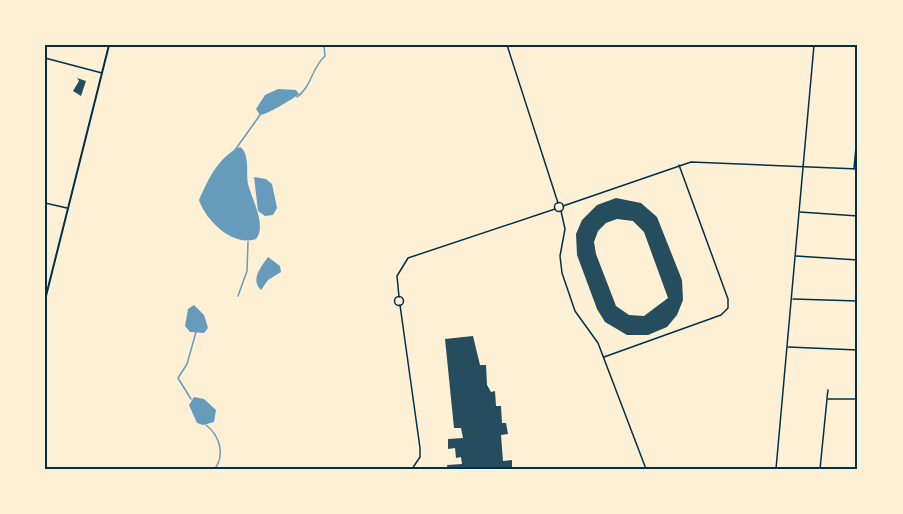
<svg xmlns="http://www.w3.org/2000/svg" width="903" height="514" viewBox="0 0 903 514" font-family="Helvetica,sans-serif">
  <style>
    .water { fill: #669bbc }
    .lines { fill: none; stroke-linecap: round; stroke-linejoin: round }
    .stream { stroke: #669bbc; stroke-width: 1.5 }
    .building { fill: #264d5e; fill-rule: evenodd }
    .minor { stroke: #003049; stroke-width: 1.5 }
    .secondary { stroke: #003049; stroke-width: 2 }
    .neatline { fill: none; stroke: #003049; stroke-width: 2 }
  </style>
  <rect width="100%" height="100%" fill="#fdf0d5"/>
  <!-- water -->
  <g class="water">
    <path d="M278,89L296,90L299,94C293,99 266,115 260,115L256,109L265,95Z"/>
    <path d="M240,147C250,153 246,173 248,184C252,199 267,226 256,239C233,247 206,221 199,200C208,180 218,157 240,147Z"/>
    <polygon points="254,177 266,179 272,184 277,208 273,215 265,216 258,211"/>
    <path d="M268,257L280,266L281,272L268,280L261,290C250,280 261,267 268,257Z"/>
    <polygon points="194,305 204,315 208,328 204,333 190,332 185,326 188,309"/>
    <polygon points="194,397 204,399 216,410 214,422 203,425 197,423 189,405"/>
  </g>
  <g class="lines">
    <!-- stream -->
    <g class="stream">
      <path d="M297,97C311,88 312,67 325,56L324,45"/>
      <polyline points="235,150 260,115"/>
      <polyline points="238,296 247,271 248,242"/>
      <polyline points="191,399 178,378 187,364 196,332"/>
      <path d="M206,425C220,436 225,454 215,469"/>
    </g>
  </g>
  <!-- building -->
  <g class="building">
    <polygon points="77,78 86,81 81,96 73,91 79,81"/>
    <path d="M616,198L641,203L657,217L682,280L683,300L677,315L667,327L648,335H627L605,322L597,309L577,255L576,234L582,220L597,205ZM617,219L633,221L644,232L668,298L644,316L629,315L616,306L596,254L594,242L598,231L606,223Z"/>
    <polygon points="473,336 480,365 486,365 487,385 491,392 495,391 496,406 501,406 502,423 506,423 508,434 501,435 503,461 512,460 512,469 448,469 447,465 462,464 461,457 456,458 455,448 448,449 448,439 463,438 461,428 454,428 445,339"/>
  </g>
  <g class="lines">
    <!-- minor -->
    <g class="minor">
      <polyline points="507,45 558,203"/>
      <polyline points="45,58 102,73"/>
      <polyline points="854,168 858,126"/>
      <circle cx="559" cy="207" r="4.5"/>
      <polyline points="45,203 67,208"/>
      <polyline points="563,206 691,162 858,169"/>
      <polyline points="561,211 565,229 560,256 562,273 575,311 598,343 646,469"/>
      <polyline points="800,212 858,216"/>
      <polyline points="796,256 858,260"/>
      <circle cx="399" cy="301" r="4.5"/>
      <polyline points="399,297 397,276 408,258 555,209"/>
      <polyline points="793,299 858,301"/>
      <polyline points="400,305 420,448 420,457 412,469"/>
      <polyline points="788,347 858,350"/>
      <polyline points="604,357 721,315 728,308 728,299 679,165"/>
      <polyline points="827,398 828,390"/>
      <polyline points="776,469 814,45"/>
      <polyline points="820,469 827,399 858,399"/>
    </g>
    <!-- secondary -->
    <polyline class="secondary" points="45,300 109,45"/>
  </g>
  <!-- border -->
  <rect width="903" height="514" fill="none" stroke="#fdf0d5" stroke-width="93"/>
  <rect x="46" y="46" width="810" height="422" class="neatline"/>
</svg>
